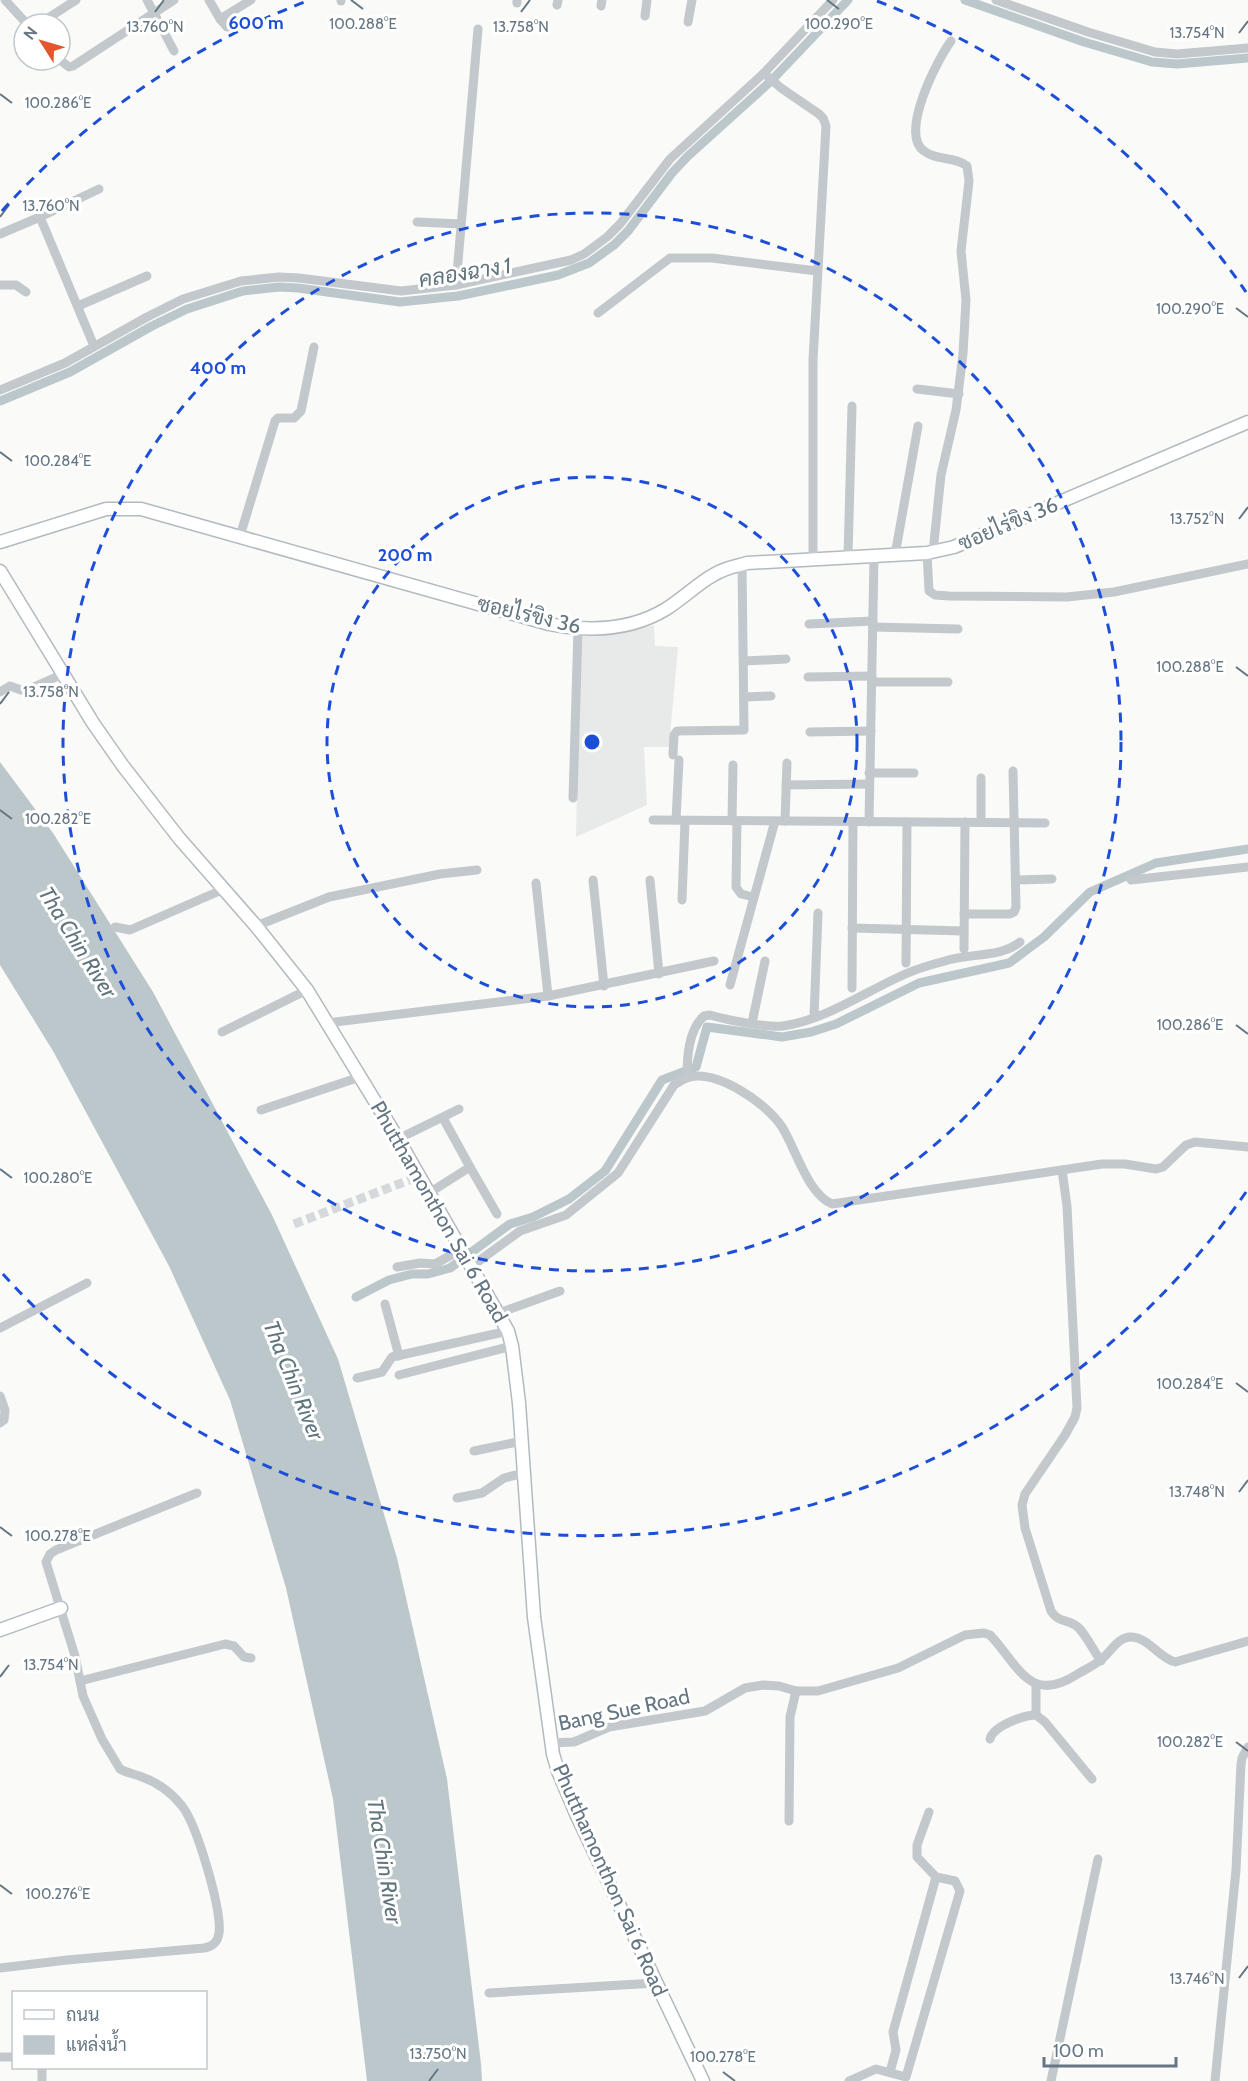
<svg xmlns="http://www.w3.org/2000/svg" width="1248" height="2081" viewBox="0 0 1248 2081" font-family="Cabin,Sarabun,sans-serif">
  <style>
    .built { fill: #e8e9e9 }
    .water { fill: #bbc7cb }
    .lines { fill: none; stroke-linecap: round; stroke-linejoin: round }
    .canal { stroke: #bbc7cb; stroke-width: 9 }
    .street-tunnel { stroke: #d5d9db; stroke-width: 9; stroke-dasharray: 9 4.5; stroke-linecap: butt }
    .secondary-casing { stroke: #b3babf; stroke-width: 15 }
    .street { stroke: #c3c8cc; stroke-width: 9 }
    .secondary { stroke: #fff; stroke-width: 12 }
    .ticks { fill: none; stroke: #657683; stroke-width: 2 }
    .ring { fill: none; stroke: #1d4ed8; stroke-width: 3; stroke-dasharray: 10 8 }
    .labels { text-anchor: middle; stroke-width: 6; stroke-linejoin: round; paint-order: stroke }
    .street-label { font-size: 21px; fill: #657683; stroke: #fff }
    .water-label { font-size: 22px; font-style: italic; fill: #60757c; stroke: #fff }
    .ticks-label { font-size: 15px; text-anchor: middle; fill: #657683; stroke: #fff; stroke-width: 6; stroke-linejoin: round; paint-order: stroke }
    .centre { fill: #1d4ed8; stroke: #fff; stroke-width: 3 }
    .ring-label { font-size: 18px; text-anchor: middle; font-weight: bold; fill: #1d4ed8; stroke: #fff; stroke-width: 6; stroke-linejoin: round; paint-order: stroke }
  </style>
  <rect width="100%" height="100%" fill="#fafaf8"/>
  <!-- built -->
  <polygon class="built" points="654,625 655,646 678,647 669,747 644,747 647,805 576,837 580,635 621,633"/>
  <!-- water -->
  <polygon class="water" points="0,762 53,833 153,992 272,1215 338,1359 397,1558 447,1779 481,2064 482,2081 367,2081 333,1799 286,1588 230,1400 169,1266 53,1051 0,965"/>
  <g class="lines">
    <!-- canal -->
    <g class="canal">
      <polyline points="965,0 1084,42 1152,62 1177,64 1248,58"/>
      <polyline points="0,401 70,372 152,326 187,309 243,291 279,287 298,288 400,302 458,296 511,285 558,275 589,263 614,245 628,231 672,173 688,156 771,81 848,0"/>
      <polyline points="356,1297 389,1280 412,1274 428,1274 450,1268 510,1224 533,1217 569,1199 605,1171 662,1080 696,1067 707,1027 782,1037 811,1032 836,1024 919,983 1009,963 1044,937 1090,892 1156,863 1248,849"/>
    </g>
    <!-- street-tunnel -->
    <polyline class="street-tunnel" points="294,1224 420,1176"/>
    <defs>
      <g id="secondary">
        <path d="M0,542L106,509H141L549,624C590,632 630,631 666,609C687,596 706,575 729,568C735,566 741,565 747,563L927,553L954,547L1248,422"/>
        <polyline points="0,571 93,723 123,766 179,838 256,926 307,990 398,1139 508,1331 512,1346 519,1403 534,1617 553,1754 558,1771 577,1816 703,2081"/>
        <polyline points="0,1630 61,1608"/>
      </g>
    </defs>
    <!-- secondary casing -->
    <use href="#secondary" class="secondary-casing"/>
    <!-- street -->
    <g class="street">
      <polyline points="5,0 27,24"/>
      <polyline points="147,0 174,51"/>
      <polyline points="209,0 220,19 227,27"/>
      <polyline points="996,0 1088,32 1155,52 1177,54 1248,48"/>
      <polyline points="341,1 341,0"/>
      <polyline points="517,3 517,0"/>
      <polyline points="557,5 558,0"/>
      <polyline points="601,6 602,0"/>
      <polyline points="645,16 647,0"/>
      <polyline points="220,19 251,0"/>
      <polyline points="688,22 692,0"/>
      <polyline points="39,24 76,0"/>
      <polyline points="60,60 69,67 73,66 174,0"/>
      <polyline points="764,73 781,88 819,114 823,118 826,126 813,360 813,559"/>
      <polyline points="40,217 99,189"/>
      <polyline points="417,222 461,224"/>
      <polyline points="0,234 40,217 94,346"/>
      <polyline points="0,285 16,285 26,292"/>
      <polyline points="456,285 478,29"/>
      <polyline points="78,306 147,276"/>
      <polyline points="598,313 670,258 712,258 817,271"/>
      <polyline points="917,389 959,394"/>
      <polyline points="0,390 65,363 147,317 183,299 241,281 279,277 299,278 401,291 456,285 571,260 584,254 607,237 620,224 670,159 764,73 833,0"/>
      <polyline points="240,536 275,421 278,418 294,418 301,411 314,347"/>
      <path d="M933,552L941,475L956,410L963,354L966,300L961,251L969,181L967,166C954,156 937,161 924,151C899,134 937,60 951,41"/>
      <polyline points="927,553 929,591 935,595 949,596 1067,597 1114,592 1248,564"/>
      <polyline points="895,555 918,426"/>
      <polyline points="848,557 852,406"/>
      <polyline points="809,624 873,621"/>
      <polyline points="873,627 958,629"/>
      <polyline points="744,661 786,659"/>
      <polyline points="808,677 872,676"/>
      <polyline points="872,682 948,682"/>
      <polyline points="0,692 10,686 21,690 27,690 63,674"/>
      <polyline points="744,697 771,696"/>
      <polyline points="810,732 871,731"/>
      <polyline points="673,755 674,735 677,731 744,730 742,565"/>
      <polyline points="869,773 914,773"/>
      <polyline points="786,785 869,784"/>
      <polyline points="573,798 578,629"/>
      <polyline points="653,820 1045,823"/>
      <polyline points="676,820 679,760"/>
      <polyline points="732,821 733,765"/>
      <polyline points="737,821 736,887 741,894 753,897"/>
      <polyline points="785,821 787,763"/>
      <polyline points="869,822 874,556"/>
      <polyline points="981,822 981,778"/>
      <polyline points="593,880 604,986"/>
      <polyline points="650,880 659,974"/>
      <polyline points="1016,880 1052,879"/>
      <polyline points="1131,880 1248,867"/>
      <polyline points="536,883 548,996"/>
      <polyline points="682,900 685,821"/>
      <polyline points="964,914 1010,914 1014,912 1016,907 1013,771"/>
      <polyline points="256,926 329,897 440,874 477,870"/>
      <polyline points="115,927 130,930 224,889"/>
      <polyline points="852,928 964,931"/>
      <polyline points="964,949 965,822"/>
      <polyline points="906,963 907,822"/>
      <polyline points="730,985 775,821"/>
      <polyline points="852,988 853,822"/>
      <polyline points="814,1017 818,913"/>
      <polyline points="327,1023 548,996 714,961"/>
      <polyline points="752,1023 765,961"/>
      <polyline points="222,1032 307,990"/>
      <path d="M687,1078C687,1058 688,1030 704,1016L710,1015C727,1020 767,1028 783,1026C825,1020 863,993 901,976C915,969 930,965 945,961C968,953 1000,958 1020,942"/>
      <polyline points="261,1110 360,1077"/>
      <polyline points="443,1118 470,1167"/>
      <polyline points="398,1139 459,1109"/>
      <path d="M1062,1170L1067,1206L1077,1408L1075,1417L1065,1435L1025,1494L1022,1505L1025,1528L1051,1611C1058,1622 1065,1619 1075,1625C1084,1630 1094,1652 1101,1661"/>
      <polyline points="429,1193 470,1167 497,1214"/>
      <path d="M472,1266L520,1231L566,1215L618,1173L674,1085C678,1083 682,1080 686,1078C715,1068 767,1103 782,1127C796,1149 807,1193 832,1204L1102,1164H1125L1156,1169L1163,1167L1186,1145L1195,1142L1248,1147"/>
      <polyline points="397,1267 420,1263 435,1264 462,1249"/>
      <polyline points="385,1304 399,1356"/>
      <polyline points="499,1313 560,1291"/>
      <polyline points="0,1328 87,1283"/>
      <polyline points="399,1375 512,1346"/>
      <polyline points="357,1378 382,1372 392,1357 508,1331"/>
      <polyline points="0,1396 5,1410 4,1420 0,1423"/>
      <polyline points="474,1451 522,1441"/>
      <polyline points="457,1498 482,1493 504,1478 524,1473"/>
      <polyline points="80,1681 225,1644 234,1646 244,1657 251,1658"/>
      <polyline points="1036,1684 1036,1715"/>
      <path d="M990,1739C993,1726 1024,1715 1036,1715L1045,1722L1092,1779"/>
      <path d="M550,1743L574,1742L609,1727L705,1711L745,1688L763,1685L779,1686L796,1691H818L898,1668L965,1635L984,1633L990,1635C1018,1664 1029,1705 1076,1675C1086,1669 1098,1664 1106,1655C1113,1648 1120,1636 1132,1637C1149,1638 1159,1658 1175,1662L1248,1641"/>
      <polyline points="789,1821 790,1717 796,1691"/>
      <path d="M0,1968L67,1960L204,1948C212,1947 218,1942 219,1933C222,1910 197,1825 182,1806C171,1792 159,1783 142,1777C135,1774 127,1773 120,1769L102,1739L83,1696L75,1656L46,1562L50,1554L56,1550L197,1493"/>
      <polyline points="489,1993 656,1983"/>
      <polyline points="0,2057 14,2057"/>
      <polyline points="890,2072 896,2050 893,2032 936,1877"/>
      <polyline points="42,2081 42,2068"/>
      <polyline points="849,2081 876,2069 906,2077 960,1891 955,1881 936,1877 917,1857 917,1845 929,1812"/>
      <polyline points="1051,2081 1098,1859"/>
      <polyline points="1215,2081 1236,1870 1241,1764 1242,1758 1248,1747"/>
    </g>
    <!-- secondary -->
    <use href="#secondary" class="secondary"/>
  </g>
  <!-- ticks -->
  <path class="ticks" d="M351,0L363,9M827,0L839,9M155,12L164,0M521,12L530,0M1239,33L1248,21M0,94L12,103M0,217L9,205M1236,308L1248,317M0,452L12,461M1239,519L1248,507M1236,667L1248,676M0,704L9,692M0,810L12,819M1236,1025L1248,1034M0,1169L12,1178M1236,1383L1248,1392M1239,1492L1248,1480M0,1527L12,1536M0,1677L9,1665M1236,1742L1248,1751M0,1885L12,1894M1239,1978L1248,1966M723,2072L735,2081M429,2081L438,2069"/>
  <!-- distance rings -->
  <g class="ring">
    <circle cx="592" cy="742" r="265"/>
    <circle cx="592" cy="742" r="529"/>
    <path d="M1246 1192A794 794 0 0 1 2 1273M2 211A794 794 0 0 1 307 1M877 1A794 794 0 0 1 1246 292"/>
  </g>
  <g class="labels">
    <!-- street labels -->
    <g class="street-label">
      <text transform="translate(1008 524) rotate(-23)" y="7">ซอยไร่ขิง 36</text>
      <text transform="translate(529 615) rotate(13)" y="7">ซอยไร่ขิง 36</text>
      <text transform="translate(439 1212) rotate(60)" y="7">Phutthamonthon Sai 6 Road</text>
      <text transform="translate(624 1710) rotate(-12)" y="7">Bang Sue Road</text>
      <text transform="translate(610 1880) rotate(66)" y="7">Phutthamonthon Sai 6 Road</text>
    </g>
    <!-- water labels -->
    <g class="water-label">
      <text transform="translate(465 272) rotate(-9)" y="8">คลองฉาง 1</text>
      <text transform="translate(78 942) rotate(58)" y="8">Tha Chin River</text>
      <text transform="translate(294 1380) rotate(68)" y="8">Tha Chin River</text>
      <text transform="translate(385 1861) rotate(81)" y="8">Tha Chin River</text>
    </g>
  </g>
  <g class="ticks-label">
    <text x="363" y="29">100.288°E</text>
    <text x="839" y="29">100.290°E</text>
    <text x="155" y="32">13.760°N</text>
    <text x="521" y="32">13.758°N</text>
    <text x="1197" y="38">13.754°N</text>
    <text x="58" y="108">100.286°E</text>
    <text x="51" y="211">13.760°N</text>
    <text x="1190" y="314">100.290°E</text>
    <text x="58" y="466">100.284°E</text>
    <text x="1197" y="524">13.752°N</text>
    <text x="1190" y="672">100.288°E</text>
    <text x="51" y="697">13.758°N</text>
    <text x="58" y="824">100.282°E</text>
    <text x="1190" y="1030">100.286°E</text>
    <text x="58" y="1183">100.280°E</text>
    <text x="1190" y="1389">100.284°E</text>
    <text x="1197" y="1497">13.748°N</text>
    <text x="58" y="1541">100.278°E</text>
    <text x="51" y="1670">13.754°N</text>
    <text x="1190" y="1747">100.282°E</text>
    <text x="58" y="1899">100.276°E</text>
    <text x="1197" y="1984">13.746°N</text>
    <text x="438" y="2059">13.750°N</text>
    <text x="723" y="2062">100.278°E</text>
  </g>
  <circle cx="592" cy="742" r="9" class="centre"/>
  <g class="ring-label">
    <text x="256" y="29">600 m</text>
    <text x="218" y="374">400 m</text>
    <text x="405" y="561">200 m</text>
  </g>
  <!-- legend -->
  <rect x="12" y="1991" width="195" height="78" fill="#ffffff" stroke="#c1c8cd" stroke-width="1.5"/>
  <rect x="24" y="2010" width="30" height="9" fill="#ffffff" stroke="#c1c8cd" stroke-width="1.5"/>
  <text x="66" y="2021" font-size="18" fill="#657683">ถนน</text>
  <rect x="24" y="2036" width="30" height="18" fill="#bbc7cb" stroke="#c1c8cd" stroke-width="1.5"/>
  <text x="66" y="2051" font-size="18" fill="#657683">แหล่งน้ำ</text>
  <!-- north arrow -->
  <g transform="translate(42 42) rotate(307)"><circle r="28" fill="#ffffff" stroke="#c1c8cd" stroke-width="1.5"/>
  <path d="M0-4.5L10 22L0 15L-10 22Z" fill="#e4572e"/>
  <text y="-9" font-size="16" font-weight="bold" text-anchor="middle" fill="#657683">N</text>
  </g>
  <!-- scale -->
  <path d="M1044 2057v9h132v-9" fill="none" stroke="#657683" stroke-width="3"/>
  <text x="1053" y="2057" font-size="18" fill="#657683" stroke="#ffffff" stroke-width="4.5" paint-order="stroke">100 m</text>
</svg>
